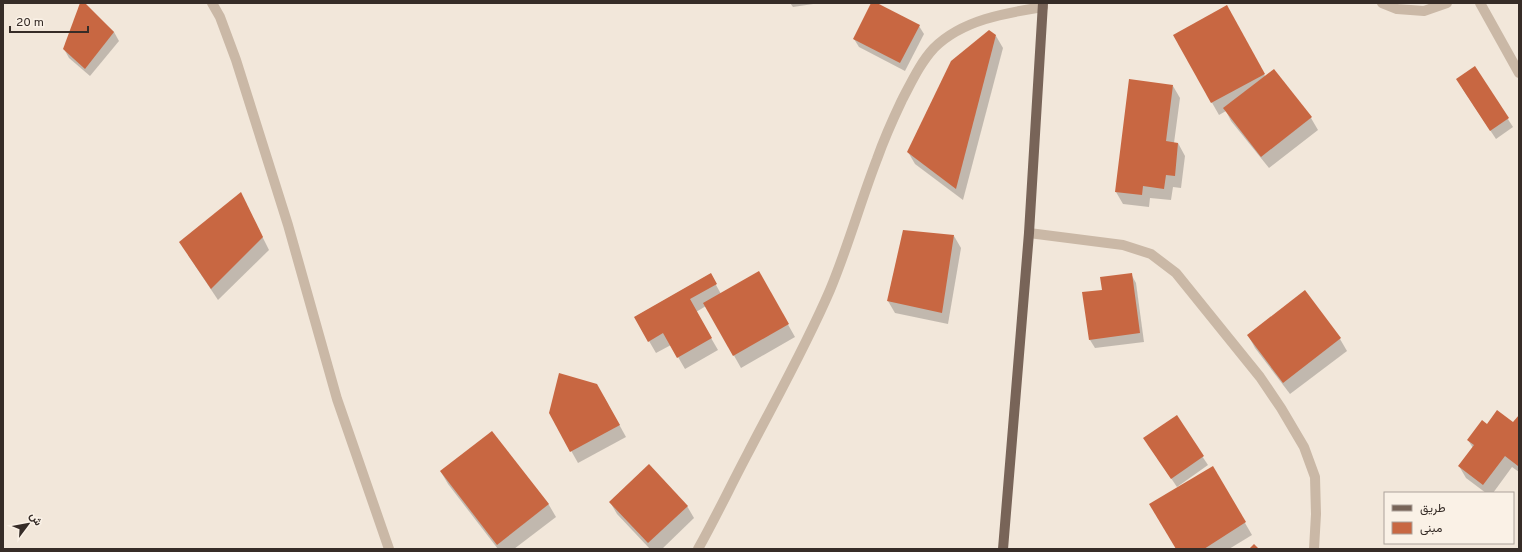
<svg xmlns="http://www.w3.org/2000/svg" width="1522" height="552" viewBox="0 0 1522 552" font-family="Overpass,Vazirmatn,sans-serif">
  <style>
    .shadow { fill: #0003 }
    .building { fill: #c86742 }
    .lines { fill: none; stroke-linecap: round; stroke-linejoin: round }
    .minor { stroke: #cab8a6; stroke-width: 10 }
    .major { stroke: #786458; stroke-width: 10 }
  </style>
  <rect width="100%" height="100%" fill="#f2e7da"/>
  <!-- shadow -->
  <g class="shadow">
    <polygon points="81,3 83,3 114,32 119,41 90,76 69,58 64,49"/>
    <polygon points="790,3 820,3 793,7"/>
    <polygon points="872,3 875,3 919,26 924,34 905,71 859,47 854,39"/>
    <polygon points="1226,7 1265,76 1274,70 1311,118 1318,130 1269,168 1231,121 1226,111 1219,115 1174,36"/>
    <polygon points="996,36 1003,48 963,200 915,164 908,152"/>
    <polygon points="1475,68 1513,127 1496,139 1462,88"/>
    <polygon points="1173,86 1180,98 1174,143 1178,143 1185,156 1181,188 1173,187 1171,200 1150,198 1149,207 1123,204 1116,192"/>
    <polygon points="241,194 269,250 218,300 188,255"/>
    <polygon points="954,236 961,248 948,324 895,313 888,301"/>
    <polygon points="759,273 795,337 741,368 706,306 696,312 718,350 685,369 671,345 656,353 635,317 710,274 721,294"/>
    <polygon points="1131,274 1136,283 1144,342 1095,348 1090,340 1103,290"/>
    <polygon points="1305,292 1340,339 1347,351 1290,394 1255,348 1248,335"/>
    <polygon points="604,397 626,437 578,463 550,413"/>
    <polygon points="1176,417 1208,465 1177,487 1150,447"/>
    <polygon points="1519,417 1519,472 1512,467 1493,493 1486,493 1466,478 1459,466 1473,448 1468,440 1487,425 1514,423"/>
    <polygon points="492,432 549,505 556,517 514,549 498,549 448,484 441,472"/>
    <polygon points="1213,468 1252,535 1229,549 1177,549"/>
    <polygon points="610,502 687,506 694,518 662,549 650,549 617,514"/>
  </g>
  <!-- building -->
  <g class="building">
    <polygon points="80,3 85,3 114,32 85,69 63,49"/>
    <polygon points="871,3 877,3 920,25 900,63 853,39"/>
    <polygon points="1227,5 1265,74 1211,103 1173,35"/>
    <polygon points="989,30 996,35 956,189 907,152 951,61"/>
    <polygon points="1475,66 1509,118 1490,131 1456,79"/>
    <polygon points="1274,69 1312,117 1261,157 1223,108"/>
    <polygon points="1129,79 1173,85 1166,141 1178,143 1175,176 1166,175 1164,189 1143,186 1142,195 1115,192"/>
    <polygon points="241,192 263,237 211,289 179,242"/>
    <polygon points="903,230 954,235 942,313 887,301"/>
    <polygon points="759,271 789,324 733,356 703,303"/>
    <polygon points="711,273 717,284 690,299 712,338 677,358 663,333 648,342 634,317"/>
    <polygon points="1132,273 1140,333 1089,340 1082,292 1102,290 1100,277"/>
    <polygon points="1305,290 1341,338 1283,383 1247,335"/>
    <polygon points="559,373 597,384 620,425 570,452 549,413"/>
    <polygon points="1497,410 1513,422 1519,415 1519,465 1518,466 1505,456 1483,485 1458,466 1474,445 1467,440 1482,420 1487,424"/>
    <polygon points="1177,415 1204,456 1171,479 1143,438"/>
    <polygon points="492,431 549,504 497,545 440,471"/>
    <polygon points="649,464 688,506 648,543 609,502"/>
    <polygon points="1213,466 1246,522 1204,549 1176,549 1149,504"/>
    <polygon points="1254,544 1259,549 1249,549"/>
  </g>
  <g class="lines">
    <!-- minor -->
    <g class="minor">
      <polyline points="212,3 220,17 236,60 288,225 337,399 389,549"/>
      <polyline points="1382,3 1397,9 1424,11 1447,3"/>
      <polyline points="1480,3 1519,73"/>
      <polyline points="1029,233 1123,245 1151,254 1176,273 1260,377 1281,408 1304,447 1315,477 1316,514 1314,549"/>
      <path d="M698,549C716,517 731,485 748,453C776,399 806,346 830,290C848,247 860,203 877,159C884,139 893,119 902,100C911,83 920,63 934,48C962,20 1005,13 1043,7"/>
    </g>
    <!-- major -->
    <polyline class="major" points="1003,549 1029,233 1043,3"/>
  </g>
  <!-- border -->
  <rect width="1522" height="552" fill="none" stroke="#362c27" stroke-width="8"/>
  <!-- legend -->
  <rect x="1384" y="492" width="130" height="52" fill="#faf1e6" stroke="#aca29a"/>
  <rect x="1392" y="505" width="20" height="6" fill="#786458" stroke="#aca29a"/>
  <text x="1420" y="512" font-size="12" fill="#362c27">طريق</text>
  <rect x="1392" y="522" width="20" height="12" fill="#c86742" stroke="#aca29a"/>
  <text x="1420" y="532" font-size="12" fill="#362c27">مبنى</text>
  <!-- north arrow -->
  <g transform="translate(28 524) rotate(58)" stroke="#faf1e6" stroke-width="3" paint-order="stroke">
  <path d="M0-3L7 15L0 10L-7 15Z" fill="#362c27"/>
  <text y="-6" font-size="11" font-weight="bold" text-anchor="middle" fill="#362c27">ش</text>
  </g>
  <!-- scale -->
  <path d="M10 26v6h78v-6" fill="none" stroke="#362c27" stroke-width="2"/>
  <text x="16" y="26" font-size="12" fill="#362c27" stroke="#faf1e6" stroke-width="3" paint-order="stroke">20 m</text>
</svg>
